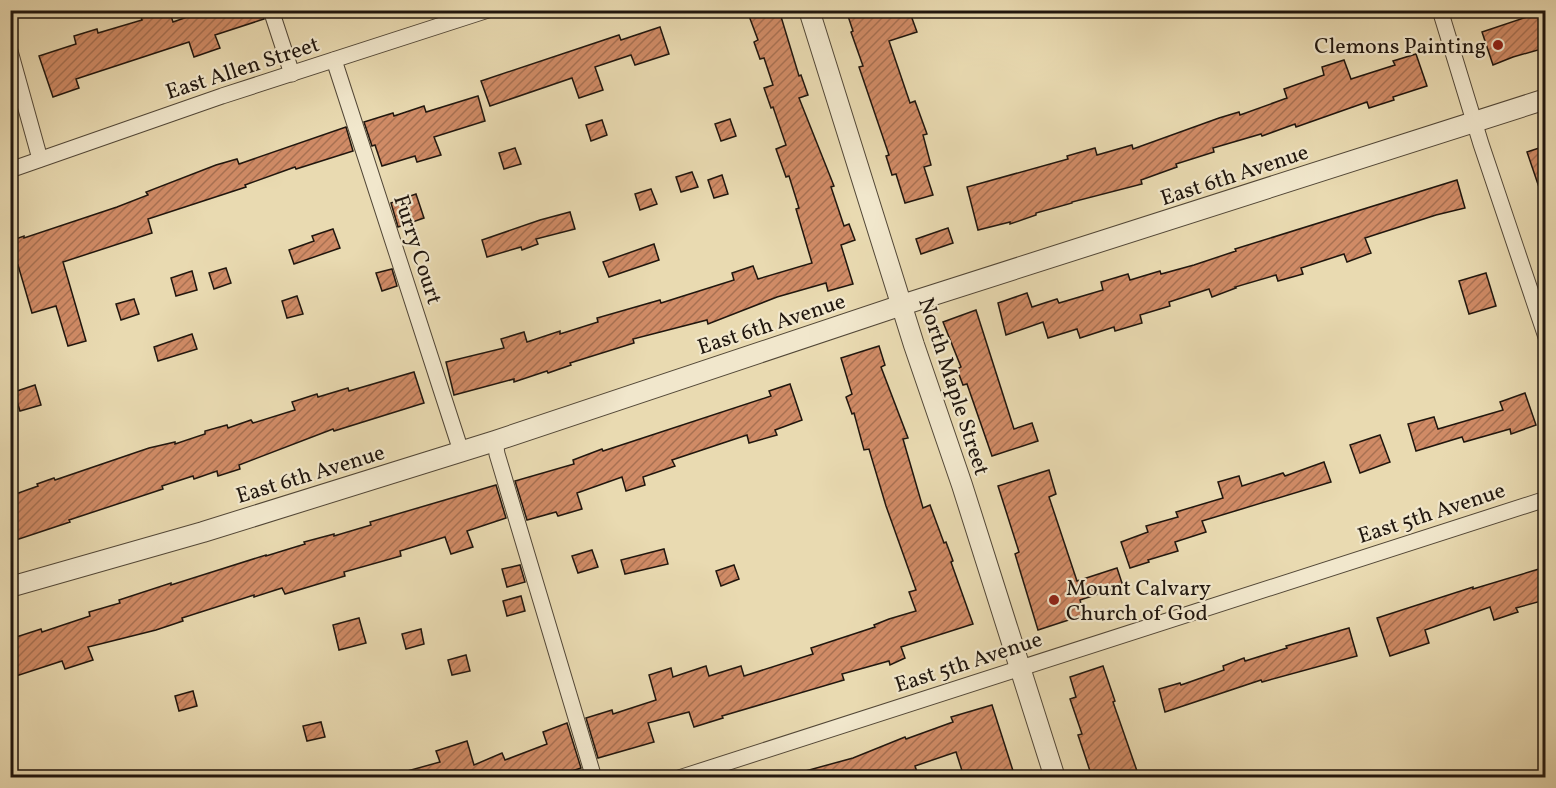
<svg xmlns="http://www.w3.org/2000/svg" width="1556" height="788" viewBox="0 0 1556 788" font-family="Vollkorn,serif">
  <style>
    .building { fill: url(#building-hatch); stroke: #20160e; stroke-width: 1.5 }
    .lines { fill: none; stroke-linecap: round; stroke-linejoin: round }
    .minor-casing { stroke: #524737; stroke-width: 17 }
    .tertiary-casing { stroke: #524737; stroke-width: 22 }
    .minor { stroke: #f1e7cc; stroke-width: 15 }
    .tertiary { stroke: #f1e7cc; stroke-width: 20 }
    .poi-dot { fill: #8f2418; stroke: #f1e7cc; stroke-width: 2 }
    .labels { text-anchor: middle; stroke-width: 4.5; stroke-linejoin: round; paint-order: stroke }
    .poi-label { font-size: 22px; fill: #20160e; stroke: #f1e7cc; text-anchor: end }
    .street-label { font-size: 22px; fill: #20160e; stroke: #f1e7cc }
  </style>
  <defs>
    <pattern id="building-hatch" width="6" height="6" patternUnits="userSpaceOnUse" patternTransform="scale(1.5)"><rect width="6" height="6" fill="#d08b66"/><path d="M-1 1l2-2M0 6l6-6M5 7l2-2" fill="none" stroke="#a87152"/></pattern>
  </defs>
  <rect width="100%" height="100%" fill="#e9dab1"/>
  <filter id="stains"><feTurbulence type="fractalNoise" baseFrequency=".00333" numOctaves="4"/><feColorMatrix values="0 0 0 0 .2 0 0 0 0 .09 0 0 0 0 .02 0 0 0 .5 -.17"/></filter>
  <radialGradient id="worn" r=".72"><stop offset=".6" stop-color="#630" stop-opacity="0"/><stop offset="1" stop-color="#630" stop-opacity=".3"/></radialGradient>
  <!-- building -->
  <g class="building">
    <polygon points="139,10 169,10 173,22 207,10 262,10 264,19 215,35 220,48 194,57 189,42 76,79 79,88 53,97 39,56 76,44 74,36 97,29 98,33 142,20"/>
    <polygon points="764,10 779,10 799,76 801,75 808,95 799,98 834,186 831,187 844,226 849,224 855,240 841,245 853,284 828,291 826,283 777,297 708,324 707,320 633,339 634,343 570,363 571,365 548,373 547,371 514,382 514,379 454,395 446,362 504,348 501,339 524,332 527,342 560,331 560,334 598,322 597,318 660,300 661,303 734,280 732,273 753,266 758,279 812,263 796,209 799,208 789,176 786,177 776,149 786,145 773,107 771,108 764,88 773,85 764,58 760,59 754,42 758,40 749,16"/>
    <polygon points="846,10 909,10 917,32 889,41 910,103 915,101 927,134 923,135 931,165 924,167 933,195 905,203 896,174 892,175 886,156 889,155 859,67 863,66 851,32 853,31"/>
    <polygon points="1539,13 1545,40 1545,48 1513,57 1493,65 1482,32"/>
    <polygon points="660,27 669,54 635,65 631,55 595,67 603,90 579,98 572,78 490,106 481,81 619,35 621,40"/>
    <polygon points="1416,54 1427,86 1393,97 1394,100 1369,108 1367,102 1296,127 1295,124 1262,136 1261,134 1213,148 1214,152 1176,164 1177,167 1141,180 1142,184 1072,202 1072,203 1036,213 1036,215 1010,224 1010,222 978,230 967,187 1068,159 1067,156 1095,148 1097,155 1132,145 1133,149 1219,118 1239,112 1240,115 1287,98 1284,89 1324,75 1322,67 1344,60 1351,79 1395,65 1393,61"/>
    <polygon points="478,96 485,121 434,137 441,155 417,162 415,156 382,166 375,145 372,146 364,122 393,113 394,116 424,106 426,112"/>
    <polygon points="730,119 736,136 721,141 715,124"/>
    <polygon points="602,120 607,135 591,141 586,125"/>
    <polygon points="346,127 353,151 296,169 295,167 245,185 246,187 148,219 152,233 63,262 86,341 68,346 56,306 32,313 18,265 10,268 10,241 24,236 24,238 117,207 148,195 146,192 216,165 237,159 239,164"/>
    <polygon points="1545,146 1545,198 1543,199 1527,152"/>
    <polygon points="515,148 521,164 504,169 499,153"/>
    <polygon points="692,172 698,187 681,192 676,177"/>
    <polygon points="722,175 728,194 714,198 708,180"/>
    <polygon points="1457,180 1465,208 1436,215 1365,238 1371,253 1347,262 1344,254 1301,268 1303,274 1278,281 1276,275 1235,287 1236,288 1212,297 1209,289 1169,302 1170,306 1140,315 1142,323 1115,331 1114,327 1080,338 1077,329 1048,338 1043,322 1006,335 998,303 1027,293 1032,307 1057,299 1059,303 1103,290 1101,282 1128,274 1130,280 1160,271 1161,274 1194,265 1236,251 1235,249"/>
    <polygon points="651,189 657,204 640,210 635,194"/>
    <polygon points="416,194 424,218 398,227 391,203"/>
    <polygon points="570,212 575,229 536,239 538,244 522,250 521,247 487,257 482,240 540,220"/>
    <polygon points="948,228 953,243 921,254 916,239"/>
    <polygon points="333,229 340,248 294,264 289,250 314,241 312,236"/>
    <polygon points="654,244 659,260 609,277 603,262"/>
    <polygon points="226,268 231,283 214,289 209,273"/>
    <polygon points="392,269 397,286 382,291 376,273"/>
    <polygon points="192,271 197,290 176,296 171,278"/>
    <polygon points="1486,273 1496,306 1469,314 1459,281"/>
    <polygon points="297,296 303,314 287,318 282,301"/>
    <polygon points="134,299 139,314 121,320 116,304"/>
    <polygon points="976,310 1014,429 1032,423 1038,441 992,456 967,384 963,385 957,369 961,367 943,322"/>
    <polygon points="192,334 197,349 158,361 154,347"/>
    <polygon points="879,346 885,365 881,367 908,438 903,439 923,508 930,505 944,543 946,542 953,561 951,562 973,624 901,647 905,658 890,665 889,661 842,674 844,680 722,716 723,718 694,727 689,712 648,723 654,742 598,758 586,718 612,710 613,714 656,700 649,675 671,668 673,677 706,666 709,676 741,666 744,676 813,654 811,648 875,627 874,625 889,619 916,611 909,592 916,590 886,506 869,449 864,450 854,413 852,414 846,397 852,394 841,358"/>
    <polygon points="414,372 424,403 334,431 333,429 239,465 240,469 218,476 217,471 194,479 193,476 162,486 163,489 69,520 70,522 10,542 10,496 38,486 37,484 54,478 55,480 149,448 175,442 175,444 205,434 205,431 227,425 228,428 251,420 253,423 295,410 292,402 317,394 318,397 348,388 349,391"/>
    <polygon points="790,384 802,420 775,430 777,435 749,443 747,435 672,460 675,466 643,477 645,485 626,491 622,477 577,493 582,509 558,516 556,512 527,520 515,481 574,464 573,460 602,449 603,451 771,396 769,391"/>
    <polygon points="35,385 41,405 20,411 14,392"/>
    <polygon points="1525,393 1536,425 1511,434 1510,429 1464,442 1462,437 1416,451 1408,424 1434,417 1438,429 1503,410 1500,402"/>
    <polygon points="1380,435 1390,462 1360,473 1350,445"/>
    <polygon points="1324,462 1331,482 1202,521 1206,532 1175,542 1178,551 1148,560 1149,562 1130,568 1121,542 1148,532 1146,526 1178,517 1176,512 1223,498 1218,482 1239,476 1242,486 1283,473 1285,476"/>
    <polygon points="1049,470 1056,494 1049,497 1077,581 1117,568 1123,586 1080,600 1084,615 1038,630 1015,554 1019,552 998,486"/>
    <polygon points="496,485 506,518 467,531 473,547 451,554 445,537 400,551 401,556 344,572 345,576 285,594 282,588 254,597 254,595 182,618 183,621 156,630 88,647 93,660 65,669 62,661 10,678 10,639 41,629 42,632 90,616 89,612 120,603 119,600 171,583 171,585 266,555 266,556 305,544 304,542 334,534 334,536 371,525 370,522"/>
    <polygon points="664,549 668,564 625,574 621,560"/>
    <polygon points="592,550 598,567 578,573 572,556"/>
    <polygon points="520,565 525,582 507,587 502,569"/>
    <polygon points="734,565 739,579 721,586 716,571"/>
    <polygon points="1539,569 1545,591 1545,600 1516,608 1518,612 1494,620 1490,607 1425,630 1429,643 1390,656 1377,618 1473,587 1473,589"/>
    <polygon points="521,596 525,611 507,616 503,601"/>
    <polygon points="359,618 366,643 339,650 333,625"/>
    <polygon points="1349,628 1357,656 1262,682 1261,680 1165,712 1159,689 1180,683 1181,685 1224,670 1223,666 1244,658 1245,661 1287,648 1286,646"/>
    <polygon points="421,629 424,644 406,649 402,634"/>
    <polygon points="466,655 470,671 452,675 448,660"/>
    <polygon points="1103,666 1115,701 1113,702 1137,771 1119,777 1092,777 1078,735 1082,734 1070,699 1076,697 1070,677"/>
    <polygon points="193,691 197,706 179,711 175,696"/>
    <polygon points="992,705 1015,777 964,777 956,752 915,766 918,775 909,777 799,777 798,773 853,758 905,737 906,739 953,722 951,717"/>
    <polygon points="321,722 325,737 307,741 303,726"/>
    <polygon points="567,723 581,768 554,777 401,777 400,773 440,762 436,751 467,741 474,765 502,753 505,760 547,744 543,732"/>
  </g>
  <g class="lines">
    <defs>
      <g id="minor">
        <polyline points="271,10 292,74"/>
        <polyline points="1440,10 1481,144 1546,337"/>
        <polyline points="10,51 40,159"/>
        <polyline points="334,60 461,451"/>
        <polyline points="10,170 222,96 488,10"/>
        <polyline points="495,441 497,454 594,778"/>
        <polyline points="679,778 1546,499"/>
      </g>
      <g id="tertiary">
        <polyline points="809,10 914,345 962,485 1055,778"/>
        <polyline points="10,587 203,532 495,441 902,305 1546,99"/>
      </g>
    </defs>
    <!-- minor casing -->
    <use href="#minor" class="minor-casing"/>
    <!-- tertiary casing -->
    <use href="#tertiary" class="tertiary-casing"/>
    <!-- minor -->
    <use href="#minor" class="minor"/>
    <!-- tertiary -->
    <use href="#tertiary" class="tertiary"/>
  </g>
  <!-- markers -->
  <g class="poi-dot">
    <circle cx="1498" cy="45" r="6"/>
    <circle cx="1054" cy="600" r="6"/>
  </g>
  <g class="labels">
    <!-- poi labels -->
    <g class="poi-label">
      <text x="1486" y="53">Clemons Painting</text>
      <text x="1066" y="595" text-anchor="start">Mount Calvary<tspan x="1066" dy="25">Church of God</tspan></text>
    </g>
    <!-- street labels -->
    <g class="street-label">
      <text transform="translate(242 67) rotate(-18)" y="8">East Allen Street</text>
      <text transform="translate(1234 174) rotate(-18)" y="8">East 6th Avenue</text>
      <text transform="translate(419 249) rotate(72)" y="8">Furry Court</text>
      <text transform="translate(771 323) rotate(-18)" y="8">East 6th Avenue</text>
      <text transform="translate(955 386) rotate(72)" y="8">North Maple Street</text>
      <text transform="translate(310 473) rotate(-17)" y="8">East 6th Avenue</text>
      <text transform="translate(1431 512) rotate(-18)" y="8">East 5th Avenue</text>
      <text transform="translate(968 661) rotate(-18)" y="8">East 5th Avenue</text>
    </g>
  </g>
  <!-- margin -->
  <rect width="1556" height="788" fill="none" stroke="#e9dab1" stroke-width="36"/>
  <rect x="12" y="12" width="1532" height="764" fill="none" stroke="#20160e" stroke-width="3"/>
  <rect x="18" y="18" width="1520" height="752" fill="none" stroke="#20160e" stroke-width="1.5"/>
  <rect width="100%" height="100%" filter="url(#stains)"/>
  <rect width="100%" height="100%" fill="url(#worn)"/>
</svg>
